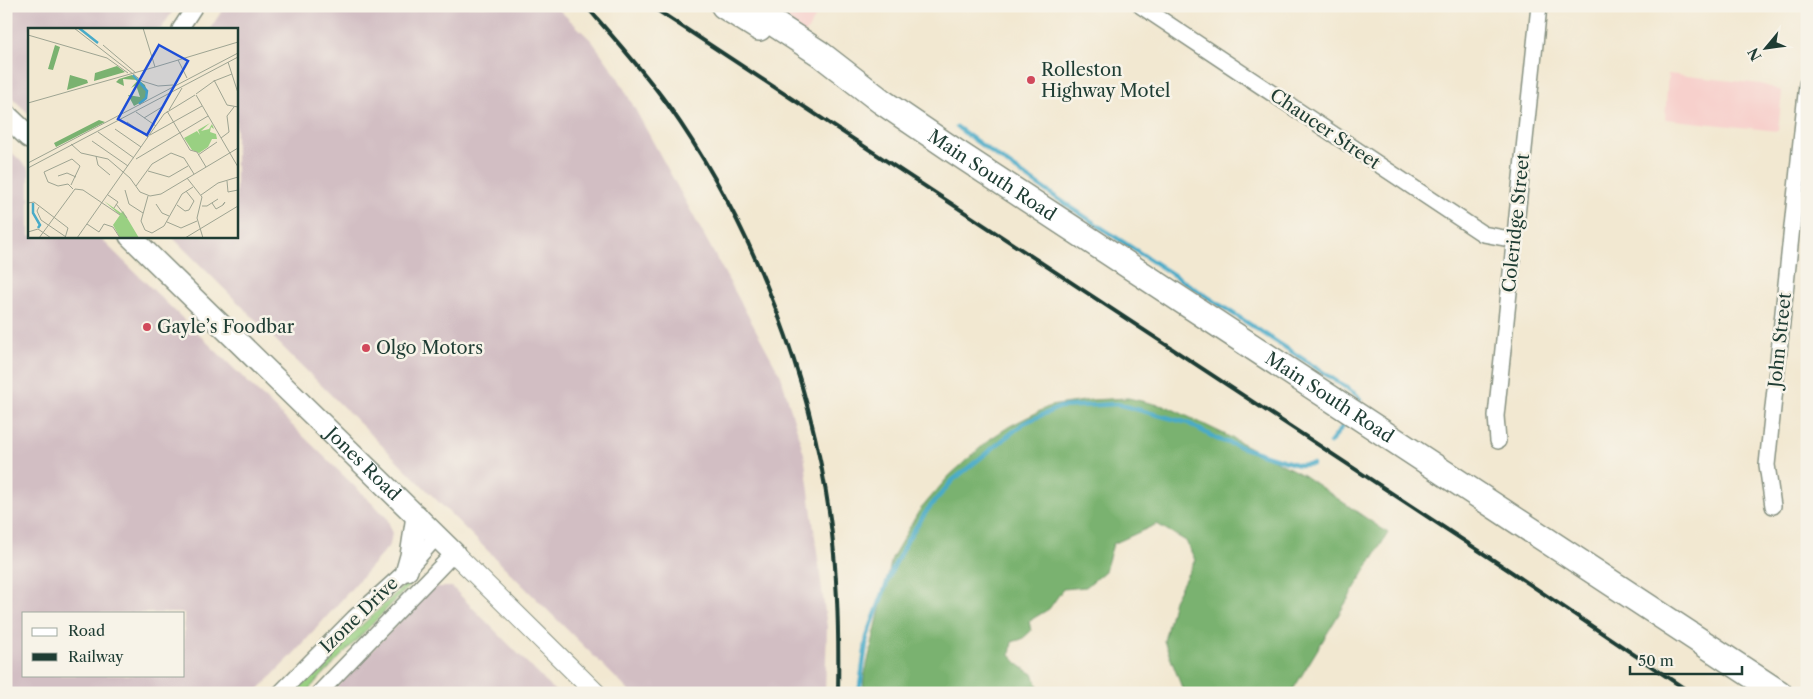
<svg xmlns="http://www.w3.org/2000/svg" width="1813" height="699" viewBox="0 0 1813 699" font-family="'Libre Caslon Text',serif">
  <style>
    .built { fill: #f7d0cc }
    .industrial { fill: #d2bec3; fill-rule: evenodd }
    .green { fill: #99d082; stroke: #5c865b }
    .forest { fill: #7ab270; stroke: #4c7852 }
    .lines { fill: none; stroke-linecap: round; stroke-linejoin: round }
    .stream { stroke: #49abc8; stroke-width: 4.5 }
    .minor-casing { stroke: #889282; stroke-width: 18 }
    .tertiary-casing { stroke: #889282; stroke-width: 21 }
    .secondary-casing { stroke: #889282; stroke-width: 24 }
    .trunk-casing { stroke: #889282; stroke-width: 28 }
    .minor { stroke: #fff; stroke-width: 15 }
    .tertiary { stroke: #fff; stroke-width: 19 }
    .secondary { stroke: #fff; stroke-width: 21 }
    .trunk { stroke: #fff; stroke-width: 25 }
    .rail { stroke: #1f3d34; stroke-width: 4 }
    .poi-dot { fill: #d1495b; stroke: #f7f3e8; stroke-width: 2 }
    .labels { text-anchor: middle; stroke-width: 5; stroke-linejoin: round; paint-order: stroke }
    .poi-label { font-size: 18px; fill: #1f3d34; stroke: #f7f3e8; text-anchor: start }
    .street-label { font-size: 18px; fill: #1f3d34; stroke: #f7f3e8 }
    .inset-river { fill: none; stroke: #49abc8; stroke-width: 2.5 }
    .inset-road { fill: none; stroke: #9ea492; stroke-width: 1 }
    .view { fill: #1d4ed8; fill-opacity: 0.15; stroke: #1d4ed8; stroke-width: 2.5 }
    .inset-edge { fill: none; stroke: #1f3d34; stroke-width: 2.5 }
  </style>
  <rect width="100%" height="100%" fill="#f7f3e8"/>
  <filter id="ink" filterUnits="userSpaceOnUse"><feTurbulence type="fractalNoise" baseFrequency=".02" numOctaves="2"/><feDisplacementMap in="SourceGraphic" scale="10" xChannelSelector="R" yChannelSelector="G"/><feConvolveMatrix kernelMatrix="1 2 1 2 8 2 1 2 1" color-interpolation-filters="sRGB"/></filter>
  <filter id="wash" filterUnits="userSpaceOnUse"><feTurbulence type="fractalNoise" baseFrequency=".0096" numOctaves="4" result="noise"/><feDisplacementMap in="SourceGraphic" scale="20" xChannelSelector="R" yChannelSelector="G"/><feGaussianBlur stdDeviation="1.12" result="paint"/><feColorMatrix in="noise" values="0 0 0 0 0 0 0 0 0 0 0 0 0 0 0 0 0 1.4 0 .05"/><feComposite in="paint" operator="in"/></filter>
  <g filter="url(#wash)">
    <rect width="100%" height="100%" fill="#f2e8d1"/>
    <!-- built -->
    <g class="built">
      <polygon points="761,6 822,6 804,36"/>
      <polygon points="1668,74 1761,84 1782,91 1778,131 1665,119"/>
    </g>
    <!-- industrial -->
    <g class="industrial">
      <polygon points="6,6 176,6 161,29 29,29 29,114 6,92"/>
      <polygon points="225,6 555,6 592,41 617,76 781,376 804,454 827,627 825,693 631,693 171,236 236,236 236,29 210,29"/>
      <path d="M6,147L29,169V236H98L387,518L392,532L390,545L298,649L255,693H6ZM24,613H184V675H24Z"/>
      <polygon points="433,587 452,587 557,693 331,693"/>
    </g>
    <!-- green -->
    <polygon class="green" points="411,579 414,581 305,693 290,693"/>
    <!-- forest -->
    <polygon class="forest" points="1128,398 1168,407 1222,433 1303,475 1388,533 1291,693 1184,693 1164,641 1174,600 1195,560 1186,541 1157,524 1113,544 1105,571 1086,587 1063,589 1049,609 1029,621 1031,631 1022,639 1012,642 1010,655 1020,666 1033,674 1038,686 1027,693 863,693 864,678 892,558 919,511 949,476 990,439 1010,426 1050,406 1091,400"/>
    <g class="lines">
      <!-- stream -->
      <g class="stream">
        <path d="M957,127C1086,223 1224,305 1357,395L1360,399"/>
        <polyline points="1330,443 1343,426"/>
        <polyline points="859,693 867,637 891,572 908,539 928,509 953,480 1024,423 1060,407 1117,404 1188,423 1217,439 1265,455 1298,465 1313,464"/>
      </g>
    </g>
  </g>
  <g filter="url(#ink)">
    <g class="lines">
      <defs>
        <g id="minor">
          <polyline points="1141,6 1483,234 1515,240"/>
          <polyline points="180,29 195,6"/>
          <polyline points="1498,441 1496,416 1539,6"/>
          <polyline points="1773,506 1767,465 1807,84"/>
          <polyline points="280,693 354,618 407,570 437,536"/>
          <polyline points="319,693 454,553"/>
        </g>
        <polyline id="tertiary" points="454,553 596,693"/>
        <g id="secondary">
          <polyline points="6,115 29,137"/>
          <path id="s1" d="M130,236L454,553"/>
          <polyline points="407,570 411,556 417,516"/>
        </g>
        <g id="trunk">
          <polyline points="724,6 759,28"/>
          <path id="s2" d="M747,6L819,53L881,101L956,152L1779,693"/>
        </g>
      </defs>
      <!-- minor casing -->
      <use href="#minor" class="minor-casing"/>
      <!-- tertiary casing -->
      <use href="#tertiary" class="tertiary-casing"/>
      <!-- secondary casing -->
      <use href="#secondary" class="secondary-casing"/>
      <!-- trunk casing -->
      <use href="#trunk" class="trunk-casing"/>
      <!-- minor -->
      <use href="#minor" class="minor"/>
      <!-- tertiary -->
      <use href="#tertiary" class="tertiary"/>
      <!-- secondary -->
      <use href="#secondary" class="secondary"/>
      <!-- trunk -->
      <use href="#trunk" class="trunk"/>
      <!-- rail -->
      <g class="rail">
        <path d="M586,6C614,38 643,70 668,105C756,229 814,384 832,534C838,587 839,640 838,693"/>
        <polyline points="651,6 1513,573 1691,693"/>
      </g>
    </g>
  </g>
  <!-- markers -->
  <g class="poi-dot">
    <circle cx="1031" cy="80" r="5"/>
    <circle cx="147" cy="327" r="5"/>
    <circle cx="366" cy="348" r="5"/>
  </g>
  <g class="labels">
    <!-- poi labels -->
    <g class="poi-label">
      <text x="1041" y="76">Rolleston<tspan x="1041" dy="21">Highway Motel</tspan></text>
      <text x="157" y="333">Gayle’s Foodbar</text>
      <text x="376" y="354">Olgo Motors</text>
    </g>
    <!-- street labels -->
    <g class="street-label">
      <text transform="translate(1325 129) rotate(34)" y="6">Chaucer Street</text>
      <text dy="6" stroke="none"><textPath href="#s2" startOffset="298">Main South Road</textPath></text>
      <text transform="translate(1516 223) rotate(-84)" y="6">Coleridge Street</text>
      <text transform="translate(1780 340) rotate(-84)" y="6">John Street</text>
      <text dy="6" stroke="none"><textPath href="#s2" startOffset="702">Main South Road</textPath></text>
      <text dy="6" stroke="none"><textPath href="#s1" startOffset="326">Jones Road</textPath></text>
      <text transform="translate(359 615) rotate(-44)" y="6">Izone Drive</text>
    </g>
  </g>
  <!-- overview -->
  <g transform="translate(28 28)">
    <rect width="210" height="210" fill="#f2e8d1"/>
    <path d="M182,95L173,103L181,101L184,96L186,101L183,99L182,104L188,106L189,111H184L180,119L171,125L164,122L156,110L169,103L172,107L170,102ZM76,173L93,185L95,183L111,210H92L85,197L92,187Z" fill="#99d082"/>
    <path d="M27,17L32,19L25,42L20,41ZM89,38L97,44L66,53L67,45ZM42,47L59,52L60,55L39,62ZM104,47L117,57L119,64L117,72L106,78L100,67L112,69L108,57L103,60L110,52L95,51L96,58L88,54L91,51ZM71,92L77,94L28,119L26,115Z" fill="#7ab270"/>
    <path class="inset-river" d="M51,0L70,15M105,47L119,63L118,70L111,76M5,175V185L12,197L10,200"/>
    <path class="inset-road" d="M46,0L114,53L130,58L145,57M0,7L79,30L100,45M75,17L108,45M150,32L159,50M200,34L210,65M127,39L210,14M186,52L199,77L210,79M168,66L186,53L204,46M168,67L210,139M0,75L127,39L115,0M141,82L154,60M139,83L162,122L169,124L178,139M108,84L128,98M116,90L134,79M99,94L120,109M87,101L113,119M70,104L106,130M122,107L174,78M193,110L201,104L199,88L206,79M64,113L100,138M43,116L53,125L80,131L102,150L112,164L122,168L133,166L210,120M170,127L189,114M68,128L70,137L82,147M108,131L180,88M0,135L210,25M0,140L210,29M120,143L141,149L160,138M30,148L39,145L48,149M159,150L174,169L169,190L175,210M199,153L200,164L210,162M43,157L52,138L44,131L16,144L20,154L30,158L40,156L45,161M108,158L124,136L143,125L156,130L166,146M97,162L101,176L115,185M80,167L90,174L86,180M173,167L190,155L210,149M120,168L113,193L117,202L124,205L136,198L154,166L165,159M0,175L6,174L40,200L37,210M184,175L188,181L195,177L197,174L196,175L195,177M88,176L99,190M128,176L134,185L141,188M149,177L157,183L161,182L166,173L158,163M174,178H179L190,171M11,179L9,183L13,192L38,209M139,194L153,200L169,193M59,196L71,204L76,196L85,199L92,210M0,204L10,201L23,210M11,210L47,161L55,162L92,187M49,210L136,86L167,67M157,210L210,178"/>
    <path class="view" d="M131,17L160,33L119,107L90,91Z"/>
    <rect width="210" height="210" class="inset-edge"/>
  </g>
  <!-- margin -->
  <rect width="1813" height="699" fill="none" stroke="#f7f3e8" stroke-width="25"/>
  <!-- legend -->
  <rect x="22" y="612" width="162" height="65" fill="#f7f3e8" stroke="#a1aaa0"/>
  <rect x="32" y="628" width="25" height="8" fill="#ffffff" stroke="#a1aaa0"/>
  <text x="68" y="636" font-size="15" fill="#1f3d34">Road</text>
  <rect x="32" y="653" width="25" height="8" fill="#1f3d34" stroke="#a1aaa0"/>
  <text x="68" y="662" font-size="15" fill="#1f3d34">Railway</text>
  <!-- north arrow -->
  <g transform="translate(1766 48) rotate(241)" stroke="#f7f3e8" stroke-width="4" paint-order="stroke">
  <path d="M0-4L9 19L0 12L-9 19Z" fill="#1f3d34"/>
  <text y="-8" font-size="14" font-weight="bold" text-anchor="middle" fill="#1f3d34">N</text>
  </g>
  <!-- scale -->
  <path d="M1630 666v8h112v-8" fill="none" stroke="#1f3d34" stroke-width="2.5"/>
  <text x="1638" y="666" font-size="15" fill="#1f3d34" stroke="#f7f3e8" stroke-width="4" paint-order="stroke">50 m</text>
</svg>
